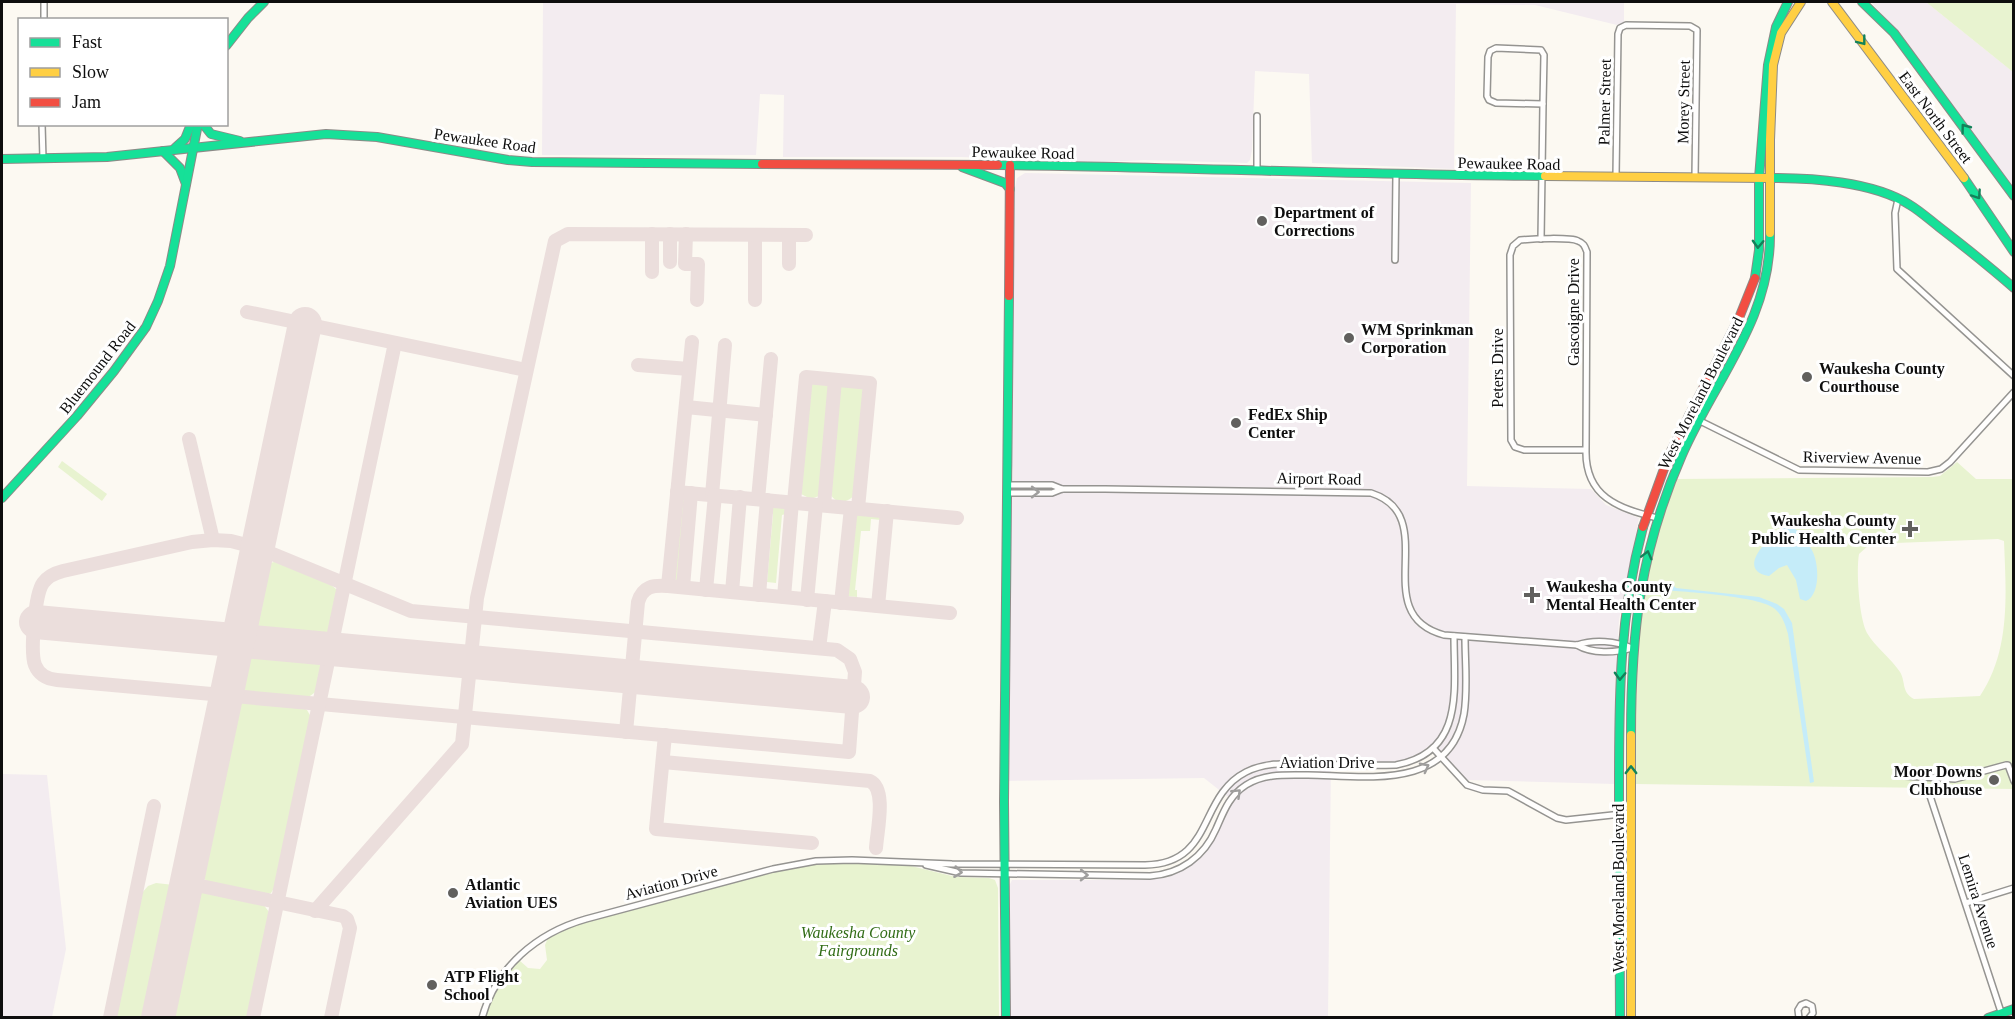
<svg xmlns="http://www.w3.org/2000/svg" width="2015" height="1019" viewBox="0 0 2015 1019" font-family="'Times New Roman',serif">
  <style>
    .industrial { fill: #f3ecf0 }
    .green { fill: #e8f3d0; fill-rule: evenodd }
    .water { fill: #c5ecf9 }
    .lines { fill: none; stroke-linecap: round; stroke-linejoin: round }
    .taxiway { stroke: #ebdedc; stroke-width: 14 }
    .runway { stroke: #ebdedc; stroke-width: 34 }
    .street-casing { stroke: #959491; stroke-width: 8 }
    .fast-casing { stroke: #8c8a87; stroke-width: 10 }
    .slow-casing { stroke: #8c8a87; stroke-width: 10 }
    .jam-casing { stroke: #8c8a87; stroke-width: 10 }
    .street { stroke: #fffefd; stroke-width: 5 }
    .fast { stroke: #16e098; stroke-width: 8 }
    .slow { stroke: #ffcf43; stroke-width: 8 }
    .jam { stroke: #f24e42; stroke-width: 8 }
    .oneway { stroke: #12825a }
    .oneway2 { stroke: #9f9e9d }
    .poi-dot { fill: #61605e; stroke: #fff; stroke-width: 2 }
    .labels { text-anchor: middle; stroke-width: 6; stroke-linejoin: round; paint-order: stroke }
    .street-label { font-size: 16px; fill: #0e0e0e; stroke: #fff }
    .poi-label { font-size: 16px; font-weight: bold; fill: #0e0e0e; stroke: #fff; text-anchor: start }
    .park-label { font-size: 16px; font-style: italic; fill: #326d17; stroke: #fff }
  </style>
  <rect width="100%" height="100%" fill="#fcf9f2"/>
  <!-- industrial -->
  <g class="industrial">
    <polygon points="543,2 1624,2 1624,22 1617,25 1535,5 1456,4 1454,169 1312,163 1309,74 1255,71 1252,150 1250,160 1247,163 1144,160 1104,162 961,157 783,157 784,95 760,94 756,155 542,155"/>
    <polygon points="1871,2 1926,2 2013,72 2013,190 1995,162 1908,44"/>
    <polygon points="1025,173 1471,183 1467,486 1591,489 1606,505 1639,518 1619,620 1615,685 1615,784 1466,780 1432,744 1415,757 1405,760 1386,762 1331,761 1328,1017 1010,1018 1009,886 1012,880 1148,880 1169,877 1187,868 1204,855 1214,839 1232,800 1204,778 1006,781 1007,674 1010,639 1008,572 1012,505 1013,472 1010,449 1015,188 1017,178"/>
    <polygon points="2,774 47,775 66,949 52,1017 2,1017"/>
  </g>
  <!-- green -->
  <g class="green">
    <polygon points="1926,2 2013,2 2013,72"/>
    <polygon points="811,381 828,382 831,388 822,489 819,496 811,499 801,494 798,487 808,385"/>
    <path d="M843,383L861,385L865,391L856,492C848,506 832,505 828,488L837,387Z"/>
    <polygon points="62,461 107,494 102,501 58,467"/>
    <path d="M1957,462L1976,479H2013V789L1635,784C1635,726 1631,665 1640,607C1647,563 1661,521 1676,479L1932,477L1940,476ZM1998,539L2004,541C2006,593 2011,650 1980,696L1914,699C1901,692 1906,682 1900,672C1891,658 1875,647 1867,633C1859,618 1856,571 1859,554L1870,544Z"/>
    <polygon points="683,498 685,499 677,580 676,581 673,574 680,499"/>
    <polygon points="773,504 785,506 788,511 786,514 782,515 776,583 767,582 773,514 770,513 768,509"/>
    <polygon points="854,511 881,514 883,517 881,520 871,519 870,531 861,531 855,590 857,590 857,597 845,596"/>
    <path d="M278,561L325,580L336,589C339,602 333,627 325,637L317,639L266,635C258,632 255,631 254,622L265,568L270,563Z"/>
    <path d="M255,652L310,656L317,658L321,667L317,691L307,698L247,692C236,682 243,658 255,652Z"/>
    <polygon points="247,702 302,707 307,710 311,717 276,885 271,893 266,895 207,882 201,874 235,709 241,703"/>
    <path d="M836,863L907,865L956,877L989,878L995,880L998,888L999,1017L484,1018C491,996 502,976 519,960L528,968L540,969L547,960L545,945L548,938L571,926L779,871L809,865Z"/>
    <polygon points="156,883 174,885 146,1017 114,1017 141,894 148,886"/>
    <polygon points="208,892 263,904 269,912 248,1017 170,1017 195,901 201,893"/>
  </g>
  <!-- water -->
  <g class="water">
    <path d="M1787,526L1793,527L1796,530L1803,532L1809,540V546C1819,556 1822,594 1806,601L1800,599L1796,580L1787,565L1779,568L1769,576C1733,570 1772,533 1787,526Z"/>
    <path d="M1658,583L1670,588L1674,586L1676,588L1759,597L1777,604L1784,609L1792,623L1814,782L1810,783L1788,634C1785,624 1782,613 1772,607C1755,596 1680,591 1658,590Z"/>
  </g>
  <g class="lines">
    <!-- taxiway -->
    <g class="taxiway">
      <polyline points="652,234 652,272"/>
      <polyline points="686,234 685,264 698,264 697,300"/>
      <polyline points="789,235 789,264"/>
      <polyline points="670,262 670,234"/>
      <polyline points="755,300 755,235"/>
      <polyline points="247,312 526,370"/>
      <polyline points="638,365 689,369"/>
      <polyline points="686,407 766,415"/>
      <polyline points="189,439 213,540"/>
      <polyline points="677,492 957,518"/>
      <polyline points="712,495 725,345"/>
      <polyline points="758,499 771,359"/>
      <polyline points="794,502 806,377 870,383 858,508"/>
      <polyline points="824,505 835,380"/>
      <path d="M213,540L231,541L258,548L411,611L837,650L850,659L855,672L849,752L57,680C47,679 39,675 35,665C30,652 35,594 43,583C48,576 55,573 63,571L192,542Z"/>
      <polyline points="668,586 692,342"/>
      <polyline points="683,587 691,493"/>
      <polyline points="706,590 715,495"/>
      <polyline points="732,592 740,497"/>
      <polyline points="759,595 767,500"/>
      <polyline points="784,597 792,502"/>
      <polyline points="807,600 816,505"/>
      <polyline points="841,603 851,508"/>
      <polyline points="878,606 887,511"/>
      <polyline points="819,648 825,601"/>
      <path d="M626,732L638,602C643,586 653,585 668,586L950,613"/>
      <polyline points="665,735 656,829 812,843"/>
      <path d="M663,762L870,781C887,789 877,831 876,848"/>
      <polyline points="187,883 343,916 347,919 350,928 331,1018"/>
      <polyline points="315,911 462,744 477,598 555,241 568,234 806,235"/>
      <polyline points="110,1018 154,806"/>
      <polyline points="253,1018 395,343"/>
    </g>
    <!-- runway -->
    <g class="runway">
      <polyline points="36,622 853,697"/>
      <polyline points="158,1018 305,324"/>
    </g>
    <defs>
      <g id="street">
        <polyline points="44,20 44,2"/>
        <polygon points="1496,48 1541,50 1544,55 1543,104 1496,103 1489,100 1487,96 1488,57 1490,51"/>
        <polyline points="42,124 43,159"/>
        <polyline points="1257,170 1257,116"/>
        <polyline points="1616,176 1618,34 1620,28 1626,25 1690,26 1697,30 1695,177"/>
        <polyline points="1898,199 1895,213 1897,269 2014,376"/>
        <polyline points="1541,239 1543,104"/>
        <polyline points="1395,260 1396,175"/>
        <polyline points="1688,415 1799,470 1928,472 1941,469 1950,462 2014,392"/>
        <path d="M1586,450H1524L1515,447L1511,440L1510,255L1513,246L1520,240C1531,239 1570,237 1578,241C1584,243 1585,247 1587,252L1586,450C1585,497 1618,508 1657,518"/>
        <polyline points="1008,485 1052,485 1062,489"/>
        <path d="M1007,493H1052L1062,489H1105L1371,493C1444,516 1365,614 1444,635L1577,645C1594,639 1616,641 1632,648"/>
        <path d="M1577,645C1592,654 1615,653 1632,648"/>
        <polyline points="1433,748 1467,785 1483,790 1508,791 1557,818 1566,820 1631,813"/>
        <polyline points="1905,776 1955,779 2006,765 2008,765 2014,781"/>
        <polyline points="1929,793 2003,1018"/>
        <path d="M926,865L961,873L1150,876C1180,874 1204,857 1216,829C1224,811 1229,796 1246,785C1265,773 1287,775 1308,775C1366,776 1450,791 1464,714C1468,689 1465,662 1465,637"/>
        <polyline points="1966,903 2014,888"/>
        <path d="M482,1018C496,967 537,933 586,919L773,869L816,861L852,860L952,864L1145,865C1215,864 1197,797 1246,772C1268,761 1291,764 1314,764C1341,765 1369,766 1396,765C1465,752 1454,690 1454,636"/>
        <polyline points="1799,1018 1798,1010 1801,1005 1806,1003 1812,1006 1813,1013 1809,1018"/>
      </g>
      <g id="fast">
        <polyline points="1862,2 1894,33 2014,196"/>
        <polyline points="226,46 248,18 264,2"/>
        <polyline points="203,124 211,134 240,141"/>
        <polyline points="175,148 185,139 191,124"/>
        <polyline points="163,151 180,168 186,184"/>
        <polyline points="2,159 107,157 326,134 377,137 508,160 532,162 762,164"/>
        <path d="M998,165C1180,167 1363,175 1545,176"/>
        <polyline points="962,167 1005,183 1010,189"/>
        <path d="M1767,178C1812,178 1872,181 1910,205C1920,211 1930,220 1939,227C1965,247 1990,267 2014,288"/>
        <polyline points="1964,178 2014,252"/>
        <polyline points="1755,278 1759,250 1759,178 1768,65 1776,27 1788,2"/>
        <polyline points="2,498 77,416 114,371 146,327 158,301 170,266 198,124"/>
        <path d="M1631,735C1631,632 1640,551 1682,455C1715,379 1771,320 1770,233"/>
        <polyline points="1006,1018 1004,802 1009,296"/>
        <path d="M1620,1018C1620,945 1620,872 1619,799C1619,702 1618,621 1643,527"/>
        <polyline points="1988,1018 2014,1009"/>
      </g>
      <g id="slow">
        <polyline points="1832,2 1964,178"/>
        <polyline points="1545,176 1767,178"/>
        <polyline points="1770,233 1770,140 1773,65 1781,33 1801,2"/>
        <polyline points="1631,735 1631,1018"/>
      </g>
      <g id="jam">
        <polyline points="762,164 998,165"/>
        <polyline points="1009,296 1010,165"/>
        <polyline points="1643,527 1669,455 1739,318 1755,278"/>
      </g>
    </defs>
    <!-- street casing -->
    <use href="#street" class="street-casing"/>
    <!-- fast casing -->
    <use href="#fast" class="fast-casing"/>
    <!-- slow casing -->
    <use href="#slow" class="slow-casing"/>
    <!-- jam casing -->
    <use href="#jam" class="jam-casing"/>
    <!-- street -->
    <use href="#street" class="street"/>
    <!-- fast -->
    <use href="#fast" class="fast"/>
    <!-- slow -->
    <use href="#slow" class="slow"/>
    <!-- jam -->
    <use href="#jam" class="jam"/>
  </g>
  <!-- one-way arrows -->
  <defs><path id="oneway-chevron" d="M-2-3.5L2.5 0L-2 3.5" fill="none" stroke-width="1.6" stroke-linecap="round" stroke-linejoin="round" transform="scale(1.5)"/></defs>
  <g class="oneway">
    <use href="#oneway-chevron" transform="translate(1862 41) rotate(52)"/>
    <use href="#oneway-chevron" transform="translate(1965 128) rotate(-127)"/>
    <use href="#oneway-chevron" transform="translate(1977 195) rotate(56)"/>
    <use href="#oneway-chevron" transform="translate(1758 244) rotate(92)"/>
    <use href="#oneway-chevron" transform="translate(1647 555) rotate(-76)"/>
    <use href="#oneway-chevron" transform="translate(1620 676) rotate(92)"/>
    <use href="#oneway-chevron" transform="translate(1631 770) rotate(-90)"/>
  </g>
  <g class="oneway2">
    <use href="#oneway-chevron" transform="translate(1035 492)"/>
    <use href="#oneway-chevron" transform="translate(1425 767) rotate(-28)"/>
    <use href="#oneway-chevron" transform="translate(1237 793) rotate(-44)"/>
    <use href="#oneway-chevron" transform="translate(958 872) rotate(7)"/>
    <use href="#oneway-chevron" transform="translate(1084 875) rotate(1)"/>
  </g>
  <!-- markers -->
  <g class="poi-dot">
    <circle cx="1262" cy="221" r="6"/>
    <circle cx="1349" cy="338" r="6"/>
    <circle cx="1807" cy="377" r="6"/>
    <circle cx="1236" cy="423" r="6"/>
    <path d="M1907 520h6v6h6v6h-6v6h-6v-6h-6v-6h6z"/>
    <path d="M1529 586h6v6h6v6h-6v6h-6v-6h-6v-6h6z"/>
    <circle cx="1994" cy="780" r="6"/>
    <circle cx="453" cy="893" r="6"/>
    <circle cx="432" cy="985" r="6"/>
  </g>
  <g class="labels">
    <!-- street labels -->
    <g class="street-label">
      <text transform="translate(1604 102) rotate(-89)" y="6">Palmer Street</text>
      <text transform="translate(1683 102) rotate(-89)" y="6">Morey Street</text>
      <text transform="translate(1936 117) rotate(53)" y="6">East North Street</text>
      <text transform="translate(485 140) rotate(8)" y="6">Pewaukee Road</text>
      <text transform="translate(1023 152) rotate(1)" y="6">Pewaukee Road</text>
      <text transform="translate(1509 163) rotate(1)" y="6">Pewaukee Road</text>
      <text transform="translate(1573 312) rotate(-90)" y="6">Gascoigne Drive</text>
      <text transform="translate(97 367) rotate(-52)" y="6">Bluemound Road</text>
      <text transform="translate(1497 368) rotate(-90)" y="6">Peters Drive</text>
      <text transform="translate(1700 393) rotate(-63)" y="6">West Moreland Boulevard</text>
      <text transform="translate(1862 457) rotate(1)" y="6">Riverview Avenue</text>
      <text transform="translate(1319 478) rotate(1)" y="6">Airport Road</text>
      <text x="1327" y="768">Aviation Drive</text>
      <text transform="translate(671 882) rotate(-15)" y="6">Aviation Drive</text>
      <text transform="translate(1618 888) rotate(-90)" y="6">West Moreland Boulevard</text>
      <text transform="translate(1979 901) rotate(72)" y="6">Lemira Avenue</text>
    </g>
    <!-- poi labels -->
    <g class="poi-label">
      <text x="1274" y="218">Department of<tspan x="1274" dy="18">Corrections</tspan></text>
      <text x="1361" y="335">WM Sprinkman<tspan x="1361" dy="18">Corporation</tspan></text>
      <text x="1819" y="374">Waukesha County<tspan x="1819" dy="18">Courthouse</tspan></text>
      <text x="1248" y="420">FedEx Ship<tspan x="1248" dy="18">Center</tspan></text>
      <text x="1896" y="526" text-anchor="end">Waukesha County<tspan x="1896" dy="18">Public Health Center</tspan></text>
      <text x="1546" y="592">Waukesha County<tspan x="1546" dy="18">Mental Health Center</tspan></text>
      <text x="1982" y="777" text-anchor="end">Moor Downs<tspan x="1982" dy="18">Clubhouse</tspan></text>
      <text x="465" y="890">Atlantic<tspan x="465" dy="18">Aviation UES</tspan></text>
      <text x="444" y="982">ATP Flight<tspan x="444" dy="18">School</tspan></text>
    </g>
    <!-- park labels -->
    <g class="park-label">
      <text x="858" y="938">Waukesha County<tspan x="858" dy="18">Fairgrounds</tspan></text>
    </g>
  </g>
  <!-- border -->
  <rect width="2015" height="1019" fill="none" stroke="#0e0e0e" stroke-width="6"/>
  <!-- legend -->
  <rect x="18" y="18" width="210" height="108" fill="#ffffff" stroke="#9f9f9f" stroke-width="1.5"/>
  <rect x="30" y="38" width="30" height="9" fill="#16e098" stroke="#9f9f9f" stroke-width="1.5"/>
  <text x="72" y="48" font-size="18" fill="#0e0e0e">Fast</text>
  <rect x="30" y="68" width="30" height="9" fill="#ffcf43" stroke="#9f9f9f" stroke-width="1.5"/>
  <text x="72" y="78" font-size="18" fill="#0e0e0e">Slow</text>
  <rect x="30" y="98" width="30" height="9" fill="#f24e42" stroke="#9f9f9f" stroke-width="1.5"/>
  <text x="72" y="108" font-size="18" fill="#0e0e0e">Jam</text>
</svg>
